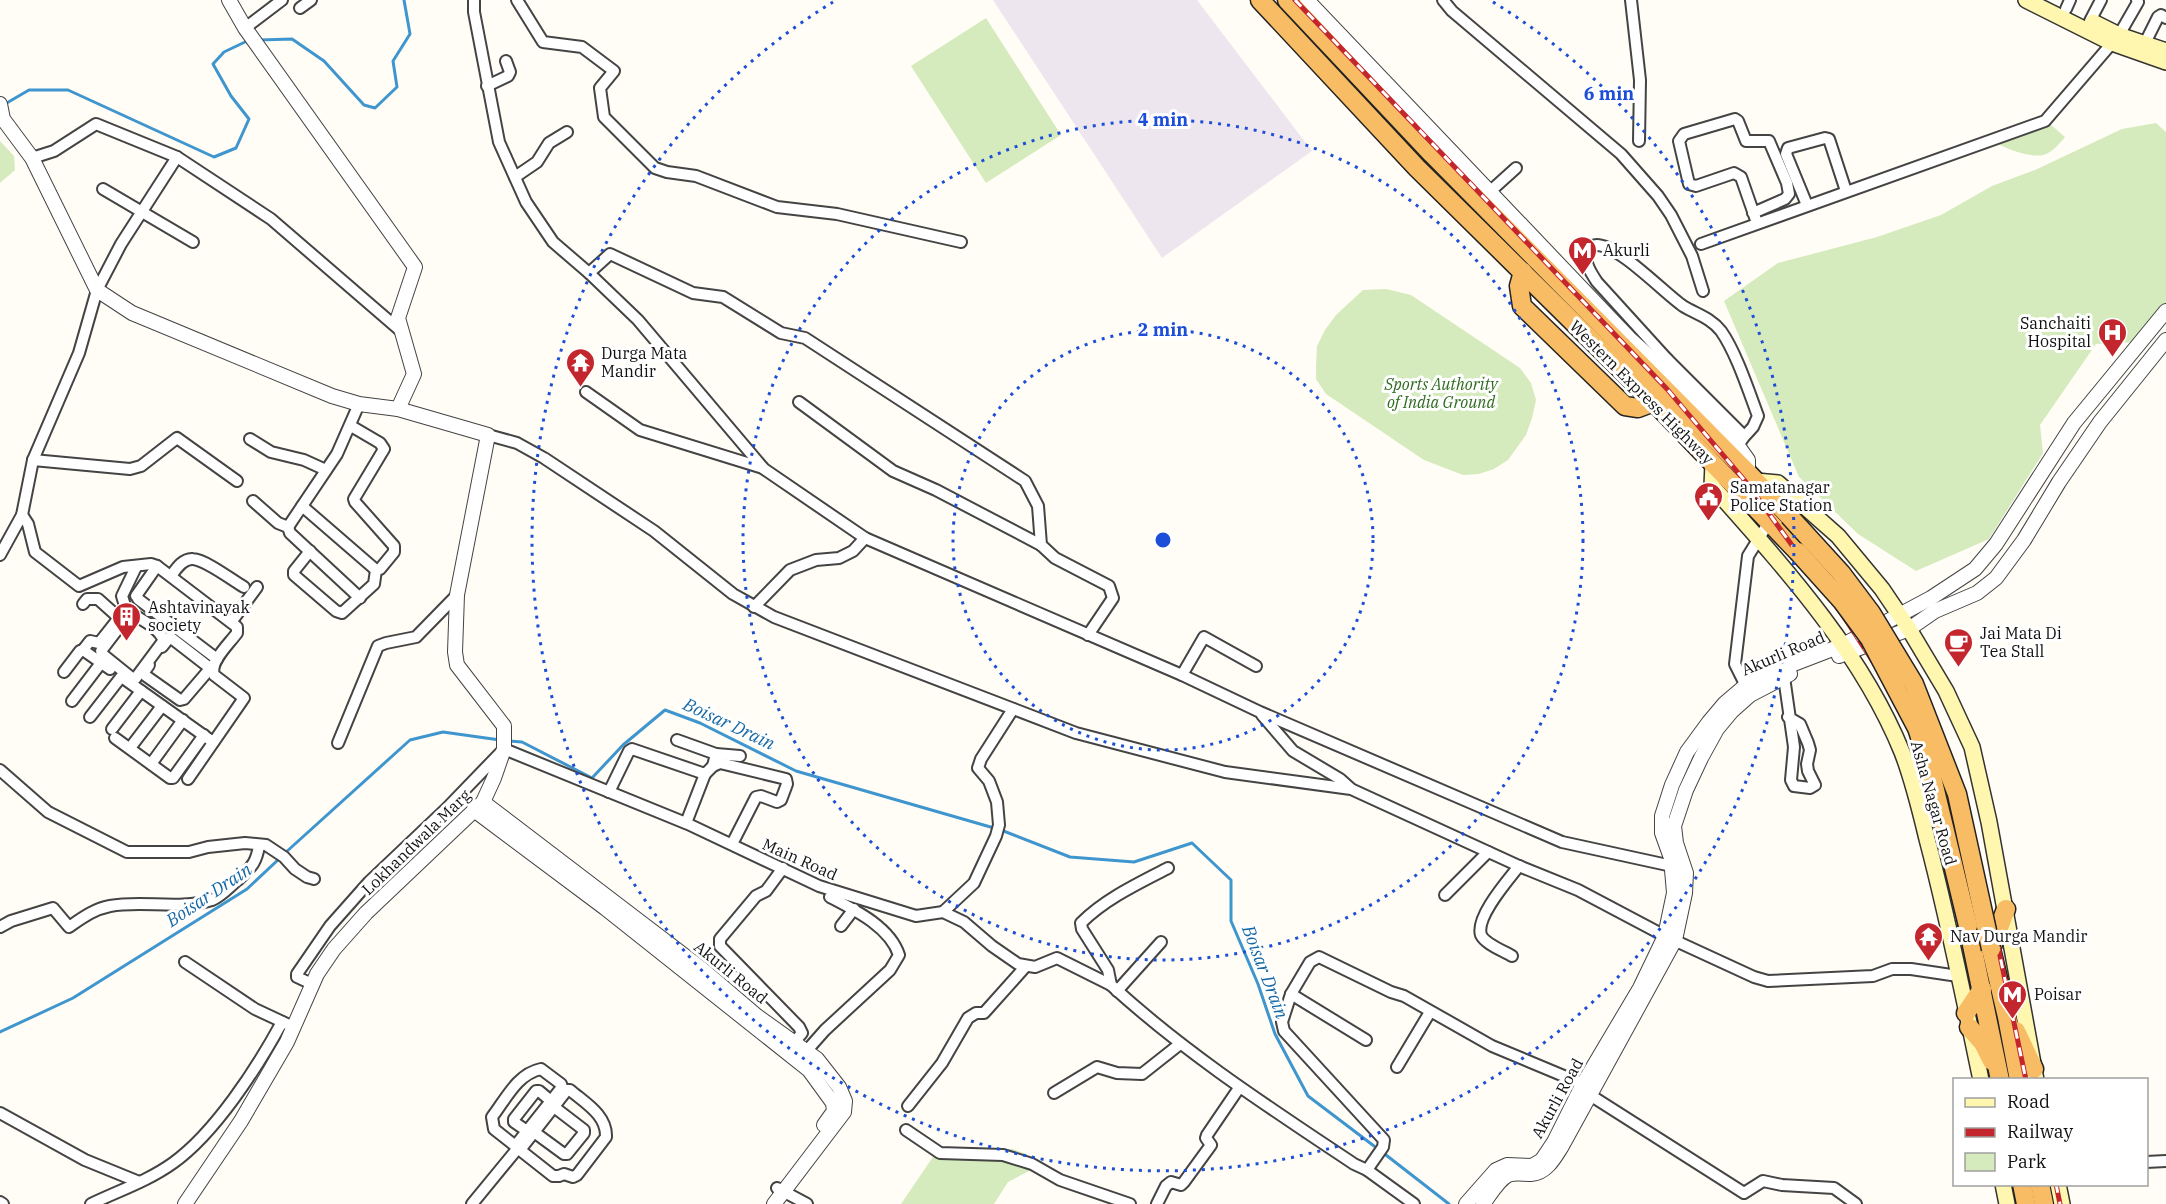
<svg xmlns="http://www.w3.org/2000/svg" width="2166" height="1204" viewBox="0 0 2166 1204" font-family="'IBM Plex Serif',serif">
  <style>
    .industrial { fill: #eee6ef }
    .green { fill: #d5ebbd }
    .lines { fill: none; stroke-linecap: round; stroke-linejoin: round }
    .stream { stroke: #3f96cf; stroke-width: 3 }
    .minor-casing { stroke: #444; stroke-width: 14 }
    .tertiary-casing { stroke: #444; stroke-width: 16 }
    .secondary-casing { stroke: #333; stroke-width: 18 }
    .trunk-casing { stroke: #222; stroke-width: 21 }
    .minor { stroke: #fff; stroke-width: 10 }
    .tertiary { stroke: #fff; stroke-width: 14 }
    .secondary { stroke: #fff6b0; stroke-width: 15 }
    .trunk { stroke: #f7bc64; stroke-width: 18 }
    .rail-casing { stroke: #c4262e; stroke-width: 5 }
    .rail { stroke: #fff; stroke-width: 3; stroke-dasharray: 9; stroke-linecap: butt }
    .trunk-bridge-casing { stroke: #222; stroke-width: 21; stroke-linecap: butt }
    .trunk-bridge { stroke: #f7bc64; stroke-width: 18 }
    .ring { fill: none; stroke: #1d4ed8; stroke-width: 3; stroke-dasharray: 3 6 }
    .labels { text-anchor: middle; stroke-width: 6; stroke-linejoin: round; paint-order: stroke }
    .poi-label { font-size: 16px; fill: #111; stroke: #fff; text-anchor: start }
    .park-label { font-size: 16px; font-style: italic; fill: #2f6b1f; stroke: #fff }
    .street-label { font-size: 16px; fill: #111; stroke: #fff }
    .water-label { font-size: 18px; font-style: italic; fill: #1768a6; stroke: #fff }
    .centre { fill: #1d4ed8; stroke: #fff; stroke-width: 3 }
    .ring-label { font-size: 18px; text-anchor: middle; font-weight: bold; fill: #1d4ed8; stroke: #fff; stroke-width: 6; stroke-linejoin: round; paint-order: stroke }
  </style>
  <rect width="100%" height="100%" fill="#fffdf5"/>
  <!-- industrial -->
  <polygon class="industrial" points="993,0 1197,0 1312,151 1162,258"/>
  <!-- green -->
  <g class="green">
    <polygon points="986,18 1061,135 986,183 911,66"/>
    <polygon points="2156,123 2166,132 2166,305 2136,342 2096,344 2040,425 2043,453 1989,539 1916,571 1858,534 1799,477 1724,301 1778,263 1877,237 1941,215 1992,186 2035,170 2122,129"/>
    <path d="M2050,124L2065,137C2059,144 2052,153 2043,155C2030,158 2007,149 1996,143Z"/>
    <polygon points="0,141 14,156 15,170 0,183"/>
    <polygon points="1386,289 1411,295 1520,368 1531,383 1536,400 1532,418 1526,435 1508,460 1494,469 1479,474 1463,475 1424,460 1326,394 1316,379 1316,367 1317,346 1325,330 1336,315 1363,290"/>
    <polygon points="939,1148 1013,1149 1026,1154 1032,1163 1029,1171 1008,1182 994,1204 901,1204"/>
  </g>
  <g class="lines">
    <!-- stream -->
    <g class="stream">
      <polyline points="259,40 292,39 324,61 364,105 375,108 397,87 393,61 410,34 404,0"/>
      <polyline points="5,104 29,90 68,90 214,157 236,148 249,119 231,96 213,64 224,52 245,42"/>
      <polyline points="509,741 522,742 592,778 623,745 665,710 700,723 796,771 994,828"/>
      <polyline points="1001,830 1070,857 1134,862 1192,843 1231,880 1231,921 1258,984 1275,1034 1308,1096 1374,1146"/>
      <polyline points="285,853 410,740 443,732 500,740"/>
      <polyline points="0,1032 73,998 247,889 280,858"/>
      <polyline points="1386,1155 1449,1204"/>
    </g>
    <defs>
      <g id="minor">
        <polyline points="474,0 474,12 499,142 526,202 553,242 589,273 638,320 764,469 865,538 1182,675 1260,712 1562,842 1672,866"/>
        <polyline points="517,0 543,42 582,47 614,71 600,88 604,117 655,168 667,172 696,176 777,207 837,214 961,242"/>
        <polyline points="1443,0 1452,11 1621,154 1658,196 1671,215 1692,256 1703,291"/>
        <polyline points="1631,0 1640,80 1639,141"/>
        <polyline points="300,8 311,0"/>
        <polyline points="2066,9 2070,0"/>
        <polyline points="2090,21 2101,0"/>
        <polyline points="245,28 282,0"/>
        <polyline points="2145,43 2158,17 2161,15 2166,18"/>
        <polyline points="487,86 508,76 510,72 506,61"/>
        <polyline points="32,158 54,151 96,124 177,157 271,219 402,332"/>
        <polyline points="515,177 537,162 549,143 567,132"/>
        <polyline points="103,189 193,242"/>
        <polyline points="1485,196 1516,168"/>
        <polyline points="1807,205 1786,154 1788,148 1825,138 1829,139 1846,191"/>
        <polyline points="1753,213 1785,199 1789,194 1787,183 1769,141 1746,141 1738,121 1735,119 1684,134 1679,141 1689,184 1696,186 1734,173 1741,177 1757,223"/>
        <polyline points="1701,244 2045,121 2119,35 2138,2 2137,0"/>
        <polyline points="589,273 610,254 693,293 723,297 781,333 805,338 1025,481 1038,506 1041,545 1055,558 1109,586 1113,598 1088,635"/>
        <path d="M1667,359L1597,282C1589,270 1584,262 1587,248C1588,248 1595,245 1596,245C1618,244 1664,293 1683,306C1696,314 1711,318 1721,331C1736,352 1749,392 1758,416L1753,427L1743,438"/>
        <polyline points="1662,364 1667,359 1740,432 1743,438 1740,443"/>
        <polyline points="586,392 640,430 763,468"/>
        <polyline points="799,402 893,471 936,490 1041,545"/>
        <polyline points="488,435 517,443 544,458 654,531 733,594 774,617 1076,733 1225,772 1351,789 1519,866 1578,890 1665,936 1754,977 1768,981 1873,976 1892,969 1911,969 1958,976"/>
        <polyline points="250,439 271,452 304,460 326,470"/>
        <polyline points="33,460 130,469 141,466 177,438 237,481"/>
        <polyline points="253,501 278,523 288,527 290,533 360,598"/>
        <polyline points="302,506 376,570 380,569 394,552 394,546 355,502 354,499 384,449 380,443 351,426"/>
        <path d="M22,515L28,524L35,552L79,586L123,567L151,564L157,566L237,627V633C229,644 209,662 214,675L244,698L188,779"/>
        <polyline points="288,527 337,454 359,404"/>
        <polyline points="310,551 294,571 294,575 336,611 342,613 374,584 376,570"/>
        <polyline points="0,555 22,515 33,460 79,353 97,290 121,244 177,157"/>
        <path d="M171,576C176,569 183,558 193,559C206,560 232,580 244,587"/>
        <polyline points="136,596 157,566"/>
        <polyline points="138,599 217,659"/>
        <polyline points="83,604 87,599 98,599 117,616 118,619 99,643 90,641 83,650"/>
        <polyline points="754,607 790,570 816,560 839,558 853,551 865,538"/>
        <path d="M130,613L101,651L102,654L133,679H135L164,640C156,624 137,619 126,609L122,596L136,567"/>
        <polyline points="232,621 257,587"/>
        <polyline points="162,647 170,637 210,668"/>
        <polyline points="149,665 144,672 146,676 180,700 184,699 214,664"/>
        <polyline points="64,672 80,651 83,650 110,669"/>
        <polyline points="1182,675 1204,637 1256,666"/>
        <polyline points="1784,677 1794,747 1791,780 1794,786 1810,788 1815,785 1808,771 1807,764 1810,750 1808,743 1800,724 1788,717"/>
        <polyline points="123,678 213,742"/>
        <polyline points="1749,692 1735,664 1748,556 1769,522"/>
        <polyline points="72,701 101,663"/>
        <polyline points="1262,715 1293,751 1340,779 1350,788"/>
        <polyline points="90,717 121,677"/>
        <polyline points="112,729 141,691"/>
        <polyline points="115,738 170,778 173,778 204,735"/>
        <polyline points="677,740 716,754 713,766"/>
        <polyline points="338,743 378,646 386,643 416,637 457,595"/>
        <polyline points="130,748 162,706"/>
        <polyline points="716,754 740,756"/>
        <polyline points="151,764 183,720"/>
        <polyline points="0,770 48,812 127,852 189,852 208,847 245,843 266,845 284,857 295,869 307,877 314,879"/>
        <polyline points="609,792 629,751 632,749 705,774 713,766 720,763 786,779 787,784 781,800 777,802 761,796 756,797 732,844"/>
        <polyline points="686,823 705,774"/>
        <polyline points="783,868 766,891 756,896 720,939 720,946 799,1027 802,1033 791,1046"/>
        <path d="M1168,868C1137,884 1105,899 1081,923L1082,929L1108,970L1111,985C1185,1053 1270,1108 1354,1164L1367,1170L1414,1204"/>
        <polyline points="1445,895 1488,852"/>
        <polyline points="943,912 974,883 996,836 999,825 997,802 989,781 978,768 981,759 1013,709"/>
        <polyline points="841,926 854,909"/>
        <path d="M0,927L11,921L53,908L69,927C82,918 94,909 110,906C142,900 179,910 212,900C222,896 230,886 238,880C251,867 256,864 259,846"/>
        <path d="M1512,956C1504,951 1485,944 1481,935C1475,917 1509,879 1519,866"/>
        <polyline points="185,962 255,1009 287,1024"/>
        <polyline points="312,984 297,977 297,974 330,926 369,882 447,808 504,749 688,824 819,886 916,916 943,912 964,922 992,946 1018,964 1035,967 1057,958 1111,985"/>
        <polyline points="1117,991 1161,942"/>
        <polyline points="1291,994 1366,1040"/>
        <path d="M802,1056L825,1030L890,970L899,955C890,927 855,910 830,897"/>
        <polyline points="1397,1067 1430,1012"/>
        <polyline points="1054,1093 1097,1067 1117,1073 1142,1074 1180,1044"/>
        <polyline points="1590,1095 1744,1193 1763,1181 1782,1185 1834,1188 1856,1204"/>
        <polyline points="908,1106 942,1063 968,1018 976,1013 984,1013 1026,966"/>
        <polyline points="0,1113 85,1160 139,1182"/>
        <polyline points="906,1130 940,1153 1003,1155 1032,1164 1060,1180 1130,1204"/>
        <polyline points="527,1131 514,1122 514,1119 536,1091 539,1091 551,1101"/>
        <polyline points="534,1132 564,1154 567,1154 584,1133 584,1130 554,1107"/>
        <path d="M515,1146L562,1087L561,1084L541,1069C517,1074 506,1099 492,1117L494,1129L518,1148L520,1150L553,1176H559L564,1174L573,1177L577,1175L606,1137C607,1115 585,1103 570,1090H567L520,1150"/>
        <polyline points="2146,1162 2166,1161"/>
        <polyline points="1367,1170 1383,1147 1384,1140 1284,1031 1282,1022 1291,994 1310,962 1319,957 1391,992 1404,996 1492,1046 1583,1084"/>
        <polyline points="777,1188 807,1204"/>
        <polyline points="0,1202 3,1204"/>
        <path d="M91,1204C118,1191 148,1181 173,1163C215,1133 257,1068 282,1022"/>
        <polyline points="472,1204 518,1148"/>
        <polyline points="1157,1204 1166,1186 1171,1182 1181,1185 1184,1182 1211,1145 1206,1138 1207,1135 1239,1088"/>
      </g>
      <g id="tertiary">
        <polyline points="229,0 245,28 415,267 398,318 414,374 398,409"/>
        <polyline points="1307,0 1631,340 1660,366 1738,446 1748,460 1748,473"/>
        <polyline points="0,104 3,119 32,158 97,290 132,313 332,396 359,404 398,409 488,435 457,595 455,652 457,665 504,726 504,749 494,778 483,802 366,913 334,949 317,974 287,1042 241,1121 185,1204"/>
        <polyline points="1839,656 1909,629 1935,611 1977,593 1996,578 2024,540 2059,482 2100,422 2166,340"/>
        <polyline points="483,802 702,969 757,1016 817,1059 839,1087 845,1101 844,1112 774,1204"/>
        <polyline points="474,810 605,908 809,1070 833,1103 834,1111 824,1125"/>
        <polyline points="1466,1204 1496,1170 1507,1165 1532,1166 1542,1160 1554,1142 1583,1084 1640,988 1665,936 1674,893 1671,858 1662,833 1662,816 1672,785 1687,752 1709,722 1725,703 1745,686 1791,665 1843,645 1931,598 1975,569 1996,544 2074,423 2166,311"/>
        <path d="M1483,1204C1490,1195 1498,1180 1508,1175C1515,1172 1523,1174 1531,1174C1547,1173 1555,1157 1562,1146L1675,940L1685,893L1686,873L1676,843L1674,826L1686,790L1701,758L1717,729L1732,711L1750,695L1790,674"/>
      </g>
      <g id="secondary">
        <polyline points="2026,0 2112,43 2166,62"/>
        <polyline points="2093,22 2119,35 2166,51"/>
        <path d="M1713,464L1712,486C1783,566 1861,651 1902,752C1913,780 1920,810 1927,839C1948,918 1964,999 1981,1080"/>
        <polyline points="1756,481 1778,483 1838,536 1882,589 1909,629 1946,691 1972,747 1989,822 2036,1080"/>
        <polyline points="2003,1184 2007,1204"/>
        <polyline points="2058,1184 2062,1204"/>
      </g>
      <g id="trunk">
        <polyline points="1260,0 1417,168 1654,402 1798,552"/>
        <polyline points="1287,0 1432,154 1748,473 1789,516"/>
        <polyline points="1523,272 1519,286 1522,306 1625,406 1638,408 1654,402"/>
        <polyline points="2006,909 1991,949 2007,1017 2019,1080"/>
        <polyline points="1968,926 2000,1080"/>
        <polyline points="1966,1013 1982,989"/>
        <polyline points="1969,1027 1983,1043 1992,1061"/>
        <polyline points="2016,1031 2034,1069"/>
        <polyline points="2022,1184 2026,1204"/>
        <polyline points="2040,1184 2044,1204"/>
      </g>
    </defs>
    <!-- minor casing -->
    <use href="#minor" class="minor-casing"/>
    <!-- tertiary casing -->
    <use href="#tertiary" class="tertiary-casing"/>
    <!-- secondary casing -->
    <use href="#secondary" class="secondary-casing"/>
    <!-- trunk casing -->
    <use href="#trunk" class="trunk-casing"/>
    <!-- minor -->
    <use href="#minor" class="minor"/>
    <!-- tertiary -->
    <use href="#tertiary" class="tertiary"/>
    <!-- secondary -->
    <use href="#secondary" class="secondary"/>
    <!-- trunk -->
    <use href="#trunk" class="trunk"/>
    <defs>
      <g id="rail">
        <polyline points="1295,0 1667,389 1746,482 1840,611 1887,683 1923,750 1961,835 1991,913 2026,1080"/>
        <polyline points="2056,1184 2060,1204"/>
      </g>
    </defs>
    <!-- rail casing -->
    <use href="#rail" class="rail-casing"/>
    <!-- rail -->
    <use href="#rail" class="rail"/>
    <defs>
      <g id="trunk-bridge">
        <polyline points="1789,516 1841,573 1871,613 1914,684 1957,794 1991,949"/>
        <polyline points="1798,552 1842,601 1870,639 1917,728 1928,761 1968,926"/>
      </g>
    </defs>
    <!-- trunk-bridge casing -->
    <use href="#trunk-bridge" class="trunk-bridge-casing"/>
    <!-- trunk-bridge -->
    <use href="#trunk-bridge" class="trunk-bridge"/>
  </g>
  <!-- distance rings -->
  <g class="ring">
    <circle cx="1163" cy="540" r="210"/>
    <circle cx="1163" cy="540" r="420"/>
    <path d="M1493 2A631 631 0 1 1 833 2"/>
  </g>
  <!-- icons -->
  <defs>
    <symbol id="metro-pin" viewBox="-11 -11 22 30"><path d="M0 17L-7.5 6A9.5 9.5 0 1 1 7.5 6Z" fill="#c4262e" stroke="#fff"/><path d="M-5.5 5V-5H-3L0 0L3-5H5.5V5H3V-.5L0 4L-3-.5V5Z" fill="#fff"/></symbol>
    <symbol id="hospital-pin" viewBox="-11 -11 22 30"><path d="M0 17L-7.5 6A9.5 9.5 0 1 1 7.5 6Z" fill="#c4262e" stroke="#fff"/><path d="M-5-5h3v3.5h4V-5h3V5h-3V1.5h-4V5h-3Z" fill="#fff"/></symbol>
    <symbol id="temple-pin" viewBox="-11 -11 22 30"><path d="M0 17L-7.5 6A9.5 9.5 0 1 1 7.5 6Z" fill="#c4262e" stroke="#fff"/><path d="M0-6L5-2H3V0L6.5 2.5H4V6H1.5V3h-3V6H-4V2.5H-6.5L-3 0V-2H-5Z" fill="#fff"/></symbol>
    <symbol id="civic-pin" viewBox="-11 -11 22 30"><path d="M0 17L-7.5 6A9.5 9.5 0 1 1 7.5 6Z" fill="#c4262e" stroke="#fff"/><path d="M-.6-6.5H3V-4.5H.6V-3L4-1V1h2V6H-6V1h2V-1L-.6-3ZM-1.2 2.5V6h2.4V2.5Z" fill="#fff"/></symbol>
    <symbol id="building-pin" viewBox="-11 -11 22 30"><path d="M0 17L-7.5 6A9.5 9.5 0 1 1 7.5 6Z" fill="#c4262e" stroke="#fff"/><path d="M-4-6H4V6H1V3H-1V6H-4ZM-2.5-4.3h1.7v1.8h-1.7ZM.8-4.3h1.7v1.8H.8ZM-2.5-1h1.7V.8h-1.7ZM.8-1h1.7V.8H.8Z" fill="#fff"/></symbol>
    <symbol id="cafe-pin" viewBox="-11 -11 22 30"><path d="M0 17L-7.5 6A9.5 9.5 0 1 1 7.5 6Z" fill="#c4262e" stroke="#fff"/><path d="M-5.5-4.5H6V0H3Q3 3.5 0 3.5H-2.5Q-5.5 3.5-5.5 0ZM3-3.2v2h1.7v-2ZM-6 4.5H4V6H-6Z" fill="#fff"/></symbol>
  </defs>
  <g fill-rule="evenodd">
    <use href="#metro-pin" x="1566" y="234" width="33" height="45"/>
    <use href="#hospital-pin" x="2096" y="316" width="33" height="45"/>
    <use href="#temple-pin" x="564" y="346" width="33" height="45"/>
    <use href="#civic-pin" x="1692" y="480" width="33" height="45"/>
    <use href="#building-pin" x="110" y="600" width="33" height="45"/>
    <use href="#cafe-pin" x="1942" y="626" width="33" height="45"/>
    <use href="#temple-pin" x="1912" y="920" width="33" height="45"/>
    <use href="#metro-pin" x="1996" y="978" width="33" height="45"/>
  </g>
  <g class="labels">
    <!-- poi labels -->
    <g class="poi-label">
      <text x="1603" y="256">Akurli</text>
      <text x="2091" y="329" text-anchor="end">Sanchaiti<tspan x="2091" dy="18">Hospital</tspan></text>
      <text x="601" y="359">Durga Mata<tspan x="601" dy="18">Mandir</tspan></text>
      <text x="1730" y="493">Samatanagar<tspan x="1730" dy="18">Police Station</tspan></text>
      <text x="148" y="613">Ashtavinayak<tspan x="148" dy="18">society</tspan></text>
      <text x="1980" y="639">Jai Mata Di<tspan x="1980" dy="18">Tea Stall</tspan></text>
      <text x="1950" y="942">Nav Durga Mandir</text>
      <text x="2034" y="1000">Poisar</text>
    </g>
    <!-- park labels -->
    <g class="park-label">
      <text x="1441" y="390">Sports Authority<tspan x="1441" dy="18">of India Ground</tspan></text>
    </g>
    <!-- street labels -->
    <g class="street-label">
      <text transform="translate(1642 392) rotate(45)" y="6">Western Express Highway</text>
      <text transform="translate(1783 653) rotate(-23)" y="6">Akurli Road</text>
      <text transform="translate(1934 803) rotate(74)" y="6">Asha Nagar Road</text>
      <text transform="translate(416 842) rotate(-44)" y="6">Lokhandwala Marg</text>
      <text transform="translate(800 859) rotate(24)" y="6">Main Road</text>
      <text transform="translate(731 972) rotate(39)" y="6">Akurli Road</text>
      <text transform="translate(1557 1098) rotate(-61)" y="6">Akurli Road</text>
    </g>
    <!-- water labels -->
    <g class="water-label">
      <text transform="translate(729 724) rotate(25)" y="6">Boisar Drain</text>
      <text transform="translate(209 895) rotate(-34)" y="6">Boisar Drain</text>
      <text transform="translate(1265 972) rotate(69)" y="6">Boisar Drain</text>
    </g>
  </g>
  <circle cx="1163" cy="540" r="9" class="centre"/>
  <g class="ring-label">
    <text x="1609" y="100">6 min</text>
    <text x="1163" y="126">4 min</text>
    <text x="1163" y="336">2 min</text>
  </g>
  <!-- legend -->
  <rect x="1953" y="1078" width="195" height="108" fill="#ffffff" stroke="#a0a0a0" stroke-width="1.5"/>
  <rect x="1965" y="1098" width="30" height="9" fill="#fff6b0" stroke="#a0a0a0" stroke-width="1.5"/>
  <text x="2007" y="1108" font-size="18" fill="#111111">Road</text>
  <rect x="1965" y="1128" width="30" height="9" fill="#c4262e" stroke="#a0a0a0" stroke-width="1.5"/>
  <text x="2007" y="1138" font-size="18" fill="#111111">Railway</text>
  <rect x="1965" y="1153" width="30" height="18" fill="#d5ebbd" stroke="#a0a0a0" stroke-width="1.5"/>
  <text x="2007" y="1168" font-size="18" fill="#111111">Park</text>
</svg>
